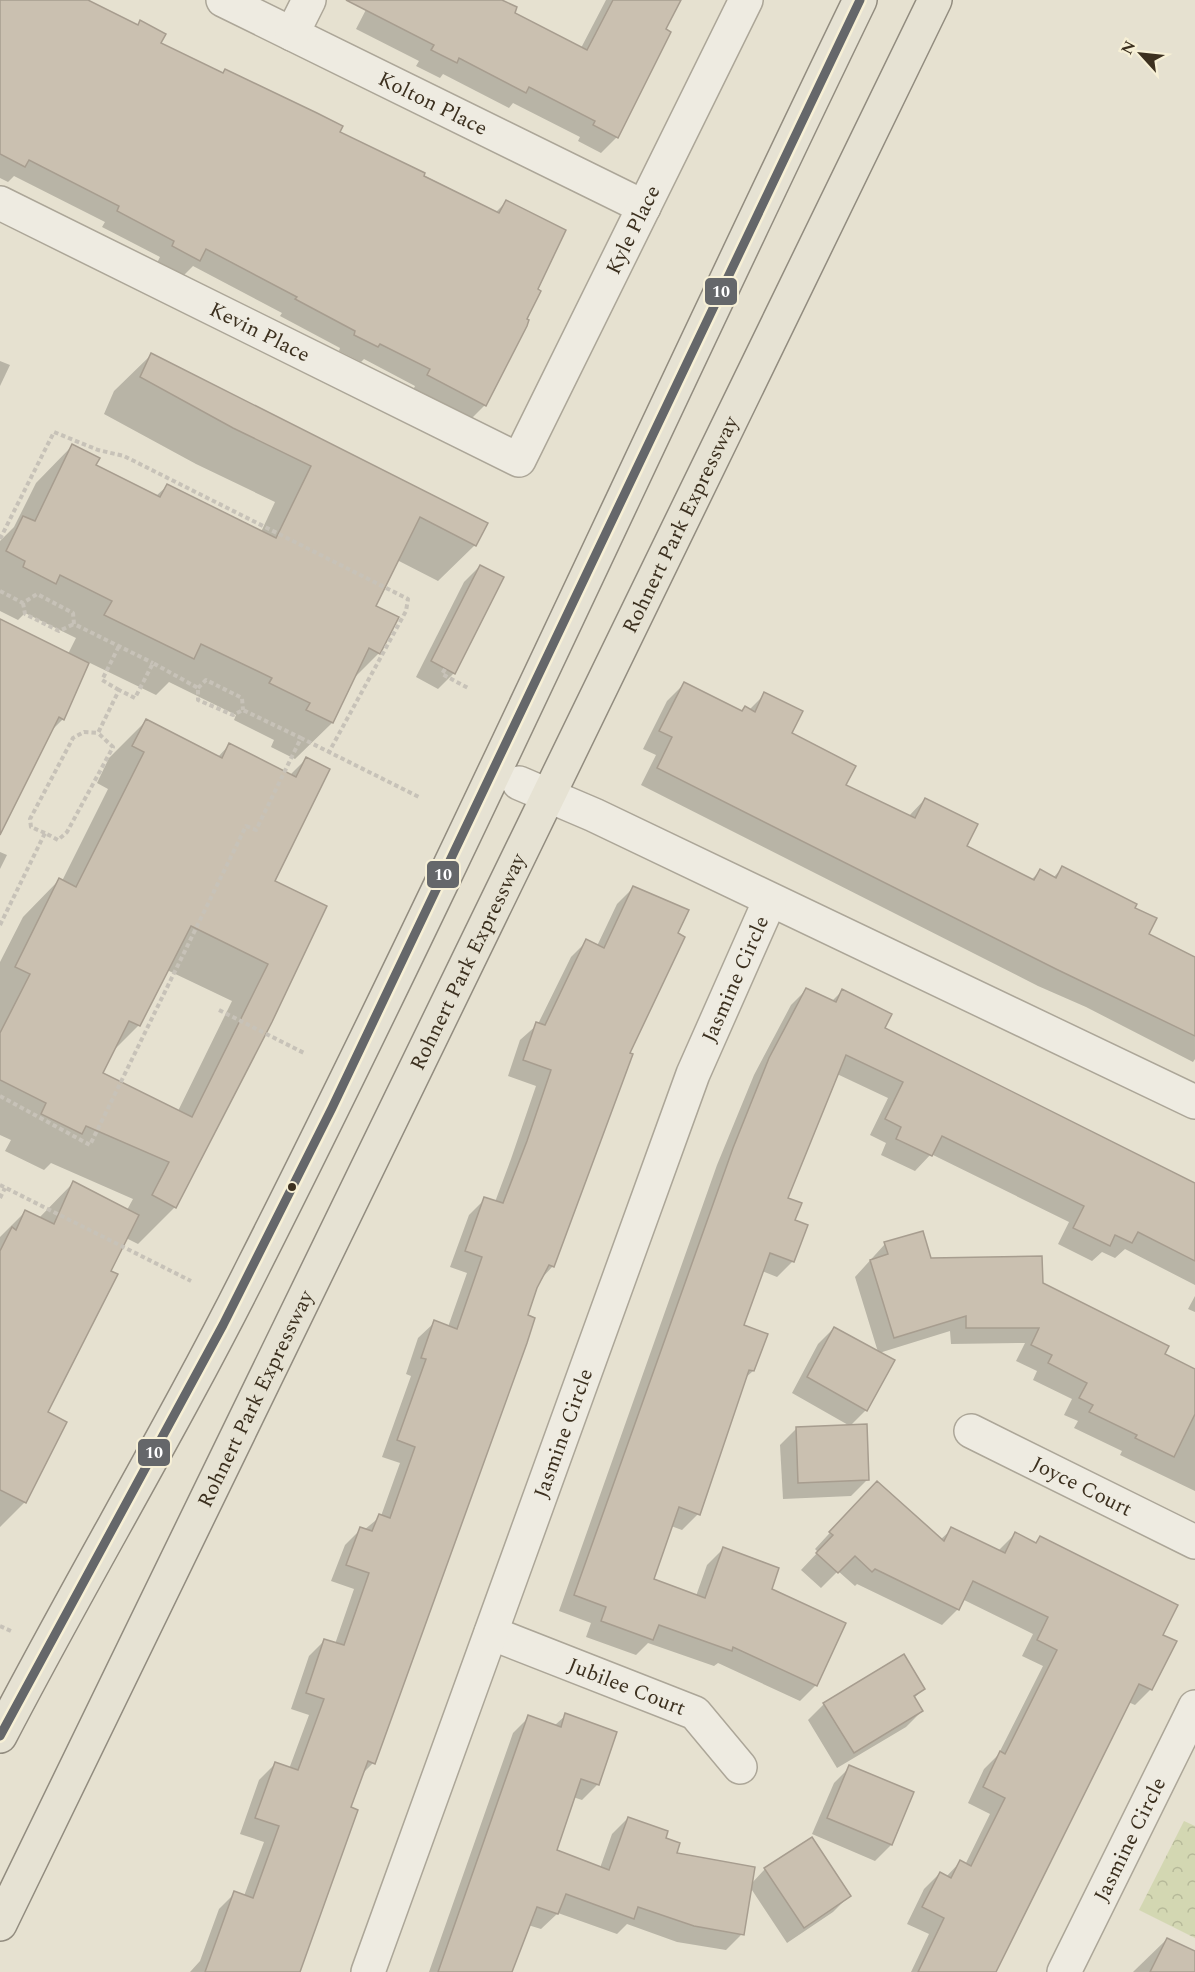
<svg xmlns="http://www.w3.org/2000/svg" width="1195" height="1972" viewBox="0 0 1195 1972" font-family="Spectral,serif">
  <style>
    .park { fill: url(#park-crowns) }
    .shadow { fill: #0003; fill-rule: evenodd }
    .building { fill: #cac0b0; stroke: #a79d8f; stroke-width: 1.5; fill-rule: evenodd }
    .lines { fill: none; stroke-linecap: round; stroke-linejoin: round }
    .minor-casing { stroke: #aca698; stroke-width: 36 }
    .major-casing { stroke: #928c7f; stroke-width: 36 }
    .path { stroke: #c7c2b8; stroke-width: 4; stroke-dasharray: 4.5 3; stroke-linecap: butt }
    .minor { stroke: #eeebe1; stroke-width: 33 }
    .major { stroke: #e6e2d3; stroke-width: 33 }
    .bus-1-casing { stroke: #f7f0d6; stroke-width: 14 }
    .bus-1 { stroke: #65676a; stroke-width: 9 }
    .bus-dot { fill: #3c301f; stroke: #f7f0d6; stroke-width: 2 }
    .labels { text-anchor: middle; stroke-width: 4.5; stroke-linejoin: round; paint-order: stroke }
    .street-label { font-size: 21px; fill: #3c301f; stroke: #f7f0d6 }
    .line-badge { stroke: #f7f0d6; stroke-width: 2 }
    .badge-label { font-size: 16px; text-anchor: middle; font-weight: bold; fill: #fff }
  </style>
  <defs>
    <pattern id="park-crowns" width="20" height="18" patternUnits="userSpaceOnUse" patternTransform="scale(1.5)"><rect width="20" height="18" fill="#d3d7b2"/><path d="M2 6a3 3 0 1 1 6 0M12 15a3 3 0 1 1 6 0" fill="none" stroke="#b6b999"/></pattern>
  </defs>
  <rect width="100%" height="100%" fill="#e6e1d0"/>
  <!-- park -->
  <polygon class="park" points="1184,1821 1195,1826 1195,1938 1139,1910"/>
  <!-- shadow -->
  <g class="shadow">
    <polygon points="0,0 84,0 136,26 140,22 159,43 222,74 225,70 338,132 496,212 506,202 485,405 469,421 412,392 415,386 364,359 361,362 339,351 340,348 280,316 282,313 193,266 183,276 157,263 160,257 102,227 105,222 14,176 8,182 0,178"/>
    <polygon points="371,0 499,0 513,13 581,48 606,0 679,0 617,137 601,153 578,141 580,137 513,103 509,108 443,74 440,78 416,66 419,61 356,29"/>
    <polygon points="151,355 475,545 438,581 397,560 374,607 379,653 352,680 332,723 295,759 271,747 274,740 234,720 236,715 169,682 156,695 88,662 63,719 50,732 0,831 0,619 68,654 76,638 25,613 18,620 0,611 0,541 14,527 36,483 72,446 94,466 156,496 167,486 261,532 275,502 196,464 104,414 114,391"/>
    <polygon points="0,361 10,365 0,386"/>
    <polygon points="480,566 454,673 438,689 416,677 464,582"/>
    <polygon points="684,684 741,712 745,708 749,710 765,694 790,734 844,785 908,817 925,799 965,847 1031,880 1040,871 1053,878 1062,868 1133,908 1147,934 1195,958 1195,1059 1193,1062 1086,1007 1038,986 641,785 656,755 643,749 667,701"/>
    <path d="M146,721L218,757L229,745L290,775L306,759L273,882L325,907L175,1207L138,1244L126,1238L46,1413L25,1502L0,1527V1237L26,1211L39,1218L73,1183L127,1210L133,1199L51,1163L44,1170L5,1151L11,1140L0,1135V962L23,917L59,880L62,881L108,789L97,783L109,758ZM167,970L232,1001L178,1111L101,1074L112,1052L139,1025Z"/>
    <polygon points="0,852 7,855 0,869"/>
    <polygon points="633,888 628,1053 553,1266 540,1280 373,1763 361,1775 350,1808 299,1972 190,1972 200,1961 219,1909 235,1893 244,1896 264,1842 240,1834 259,1780 275,1764 289,1769 309,1715 291,1709 309,1656 325,1640 335,1644 354,1589 331,1581 345,1545 361,1529 364,1530 381,1516 400,1463 382,1457 411,1376 406,1374 418,1338 435,1322 448,1327 467,1273 450,1267 469,1215 485,1199 495,1202 511,1159 536,1086 508,1076 520,1040 538,1024 571,957 587,941 597,946 617,904"/>
    <polygon points="807,989 832,1001 842,991 883,1029 1195,1185 1195,1285 1125,1249 1115,1258 1102,1252 1092,1261 1058,1244 1069,1222 931,1154 915,1171 881,1155 886,1143 870,1135 888,1098 837,1074 786,1198 793,1221 793,1261 777,1277 762,1271 742,1326 753,1371 744,1379 698,1514 682,1530 671,1526 652,1580 696,1596 707,1565 723,1549 770,1590 816,1685 800,1701 718,1663 714,1666 648,1643 636,1655 586,1637 591,1623 559,1611 717,1165 754,1075 791,1005"/>
    <polygon points="885,1244 930,1259 1041,1284 1195,1371 1195,1491 1120,1455 1122,1451 1074,1428 1078,1421 1064,1415 1072,1399 1033,1380 1037,1371 1016,1361 1025,1343 951,1344 950,1331 879,1353 866,1410 850,1426 792,1393 818,1344 834,1328 878,1352 855,1277"/>
    <polygon points="1195,1296 1195,1312 1188,1309"/>
    <polygon points="796,1429 867,1480 851,1496 783,1499 780,1445"/>
    <polygon points="861,1499 940,1540 952,1529 999,1550 1015,1534 1034,1544 1040,1538 1161,1635 1151,1689 1135,1705 1128,1702 995,1972 911,1972 929,1934 907,1924 924,1889 940,1873 946,1877 960,1862 965,1865 990,1814 968,1803 984,1769 998,1755 1043,1666 1022,1656 1033,1634 962,1599 958,1609 942,1625 857,1584 855,1586 838,1571 821,1588 801,1570 818,1552 815,1549"/>
    <polygon points="923,1689 914,1698 922,1711 906,1727 837,1768 808,1720 824,1704"/>
    <polygon points="566,1715 598,1784 582,1800 573,1797 555,1851 600,1868 612,1834 628,1818 664,1839 675,1854 751,1884 765,1869 849,1896 833,1912 787,1943 750,1887 742,1934 726,1950 677,1942 627,1924 617,1934 558,1913 541,1929 528,1925 511,1972 429,1972 513,1733 529,1717 554,1726"/>
    <polygon points="850,1767 912,1793 891,1845 875,1861 812,1834 834,1783"/>
    <polygon points="1167,1939 1195,1953 1195,1972 1133,1972"/>
  </g>
  <!-- building -->
  <g class="building">
    <polygon points="0,0 88,0 138,25 140,20 166,34 161,43 223,73 225,69 317,113 343,126 340,132 425,173 424,176 499,213 506,200 566,230 538,289 541,291 527,319 529,320 527,326 486,406 427,375 430,369 380,344 378,347 354,335 355,331 295,299 297,297 206,249 200,261 172,246 174,241 117,211 119,206 29,160 25,167 0,154"/>
    <polygon points="346,0 502,0 517,7 515,13 587,50 613,0 681,0 666,29 671,32 618,138 593,125 595,121 529,87 526,93 459,58 457,63 431,50 434,45"/>
    <polygon points="151,353 488,523 476,546 420,517 376,606 399,617 380,654 369,648 333,723 306,710 310,703 269,683 272,678 201,644 194,659 104,615 112,601 60,575 56,584 23,567 25,561 6,551 23,516 35,521 72,444 100,458 96,465 160,497 167,484 276,538 311,466 233,428 140,377"/>
    <polygon points="480,565 504,577 455,674 431,661"/>
    <polygon points="0,619 89,663 64,720 59,717 0,835"/>
    <polygon points="684,682 742,711 745,706 755,712 764,692 803,711 792,733 856,766 846,785 915,818 925,798 978,824 967,846 1034,880 1040,869 1056,878 1062,866 1137,904 1135,908 1157,918 1149,934 1195,957 1195,1036 1056,969 657,768 672,737 659,731"/>
    <path d="M146,719L222,758L229,743L296,777L306,757L330,769L275,881L327,906L272,1022L176,1208L152,1195L169,1162L86,1126L82,1134L41,1114L46,1103L0,1080V1033L30,974L15,967L59,878L76,887L144,752L132,746ZM191,926L268,964L192,1117L103,1073L129,1021L140,1026Z"/>
    <polygon points="633,886 689,910 678,933 685,937 630,1053 633,1054 554,1267 549,1265 537,1288 528,1315 535,1318 527,1343 375,1764 368,1761 351,1807 358,1810 300,1972 205,1972 234,1891 253,1898 279,1826 255,1818 275,1762 298,1770 324,1699 306,1693 324,1639 344,1645 369,1573 346,1565 360,1527 372,1531 379,1514 390,1518 415,1447 397,1440 426,1359 421,1358 434,1320 457,1329 482,1257 465,1251 484,1197 503,1203 527,1141 551,1070 523,1060 536,1022 545,1025 586,939 604,948"/>
    <polygon points="806,988 836,1002 842,989 892,1014 885,1028 1195,1183 1195,1261 1138,1232 1132,1243 1115,1235 1110,1246 1073,1228 1084,1206 942,1136 932,1156 896,1139 901,1127 885,1119 903,1082 846,1055 788,1198 802,1203 795,1220 808,1225 794,1262 770,1253 744,1325 768,1334 754,1371 749,1370 700,1515 679,1507 654,1579 705,1598 723,1547 779,1568 772,1589 846,1623 817,1686 733,1647 732,1651 659,1625 653,1640 601,1621 606,1607 574,1595 733,1148 769,1058"/>
    <polygon points="73,1181 139,1215 111,1271 118,1274 48,1412 67,1422 26,1503 0,1490 0,1251 12,1227 16,1230 25,1210 54,1224"/>
    <polygon points="923,1231 931,1258 1042,1256 1043,1283 1169,1346 1165,1354 1195,1369 1195,1414 1174,1457 1135,1438 1137,1435 1089,1412 1093,1405 1079,1398 1087,1383 1048,1363 1052,1355 1031,1345 1039,1328 966,1328 966,1316 894,1338 870,1260 888,1254 884,1242"/>
    <polygon points="834,1327 895,1360 867,1411 807,1377"/>
    <polygon points="867,1424 869,1480 798,1483 796,1427"/>
    <polygon points="877,1481 944,1541 951,1527 1005,1553 1015,1532 1036,1543 1040,1536 1178,1605 1163,1635 1177,1641 1152,1690 1139,1684 996,1972 918,1972 944,1918 922,1907 940,1872 951,1878 960,1860 971,1866 1005,1798 983,1787 1000,1751 1005,1754 1057,1650 1037,1640 1048,1617 973,1581 959,1610 875,1569 872,1572 855,1556 838,1573 816,1553 833,1535 829,1532"/>
    <polygon points="904,1654 925,1689 914,1696 923,1711 854,1753 823,1703"/>
    <polygon points="565,1713 617,1732 599,1785 581,1779 557,1850 609,1870 628,1817 668,1831 666,1838 680,1843 677,1853 755,1867 744,1935 694,1926 638,1907 634,1919 566,1894 558,1914 537,1907 512,1972 438,1972 528,1715 561,1727"/>
    <polygon points="849,1765 914,1792 892,1845 827,1818"/>
    <polygon points="812,1837 851,1896 804,1928 764,1868"/>
    <polygon points="1167,1938 1195,1951 1195,1972 1150,1972"/>
  </g>
  <g class="lines">
    <defs>
      <g id="minor">
        <path id="s1" d="M223,0L644,207"/>
        <polyline points="292,34 309,0"/>
        <path id="s2" d="M0,203L519,460L746,0"/>
        <polyline points="519,783 594,815 1195,1102"/>
        <path id="s3" d="M971,1431L1195,1542"/>
        <path id="s4" d="M491,1633L695,1713L740,1767"/>
        <path id="s5" d="M368,1972L693,1074L770,900"/>
        <path id="s6" d="M1064,1972L1195,1707"/>
      </g>
      <g id="major">
        <path d="M0,1736C82,1578 174,1425 254,1265C465,848 656,421 860,0"/>
        <path id="s7" d="M0,1924L935,0"/>
      </g>
    </defs>
    <!-- minor casing -->
    <use href="#minor" class="minor-casing"/>
    <!-- major casing -->
    <use href="#major" class="major-casing"/>
    <!-- path -->
    <g class="path">
      <polyline points="0,539 54,432 98,450 124,456 408,599 406,611 329,752"/>
      <polyline points="0,591 23,603 37,594 73,613 74,624 153,663"/>
      <polyline points="23,603 25,614 59,631 74,624"/>
      <polyline points="445,669 442,674 468,688"/>
      <polyline points="198,688 206,680 242,698 243,710"/>
      <polyline points="119,690 102,680 119,646"/>
      <polyline points="45,833 31,827 30,819 73,738 84,732 98,733"/>
      <polyline points="0,925 45,833 58,840 67,832 113,747 98,733 119,690 135,698 153,663 198,688 198,700 233,715 243,710 301,738"/>
      <polyline points="219,1010 304,1053"/>
      <polyline points="0,1096 90,1145 246,826 256,830 301,738 419,797"/>
      <polyline points="0,1185 191,1281"/>
      <polyline points="0,1198 5,1188"/>
      <polyline points="0,1626 13,1632"/>
    </g>
    <!-- minor -->
    <use href="#minor" class="minor"/>
    <!-- major -->
    <use href="#major" class="major"/>
    <defs>
      <polyline id="bus-1" points="0,1736 223,1325 332,1108 860,0"/>
    </defs>
    <!-- bus-1 casing -->
    <use href="#bus-1" class="bus-1-casing"/>
    <!-- bus-1 -->
    <use href="#bus-1" class="bus-1"/>
  </g>
  <!-- markers -->
  <circle class="bus-dot" cx="292" cy="1187" r="5"/>
  <g class="labels">
    <!-- street labels -->
    <g class="street-label">
      <text dy="7" stroke="none"><textPath href="#s1" startOffset="234">Kolton Place</textPath></text>
      <text dy="7" stroke="none"><textPath href="#s2" startOffset="836">Kyle Place</textPath></text>
      <text dy="7" stroke="none"><textPath href="#s2" startOffset="290">Kevin Place</textPath></text>
      <text dy="7" stroke="none"><textPath href="#s7" startOffset="1556">Rohnert Park Expressway</textPath></text>
      <text dy="7" stroke="none"><textPath href="#s7" startOffset="1070">Rohnert Park Expressway</textPath></text>
      <text dy="7" stroke="none"><textPath href="#s5" startOffset="1059">Jasmine Circle</textPath></text>
      <text dy="7" stroke="none"><textPath href="#s7" startOffset="584">Rohnert Park Expressway</textPath></text>
      <text dy="7" stroke="none"><textPath href="#s5" startOffset="573">Jasmine Circle</textPath></text>
      <text dy="7" stroke="none"><textPath href="#s3" startOffset="124">Joyce Court</textPath></text>
      <text dy="7" stroke="none"><textPath href="#s4" startOffset="146">Jubilee Court</textPath></text>
      <text dy="7" stroke="none"><textPath href="#s6" startOffset="148">Jasmine Circle</textPath></text>
    </g>
  </g>
  <g class="line-badge">
    <rect x="704" y="277" width="34" height="29" rx="6" fill="#65676a"/>
    <rect x="426" y="860" width="34" height="29" rx="6" fill="#65676a"/>
    <rect x="137" y="1438" width="34" height="29" rx="6" fill="#65676a"/>
  </g>
  <g class="badge-label">
    <text x="721" y="297">10</text>
    <text x="443" y="880">10</text>
    <text x="154" y="1458">10</text>
  </g>
  <!-- north arrow -->
  <g transform="translate(1141 54) rotate(297)" stroke="#f7f0d6" stroke-width="4.5" paint-order="stroke">
  <path d="M0-4.5L10 22L0 15L-10 22Z" fill="#3c301f"/>
  <text y="-9" font-size="16" font-weight="bold" text-anchor="middle" fill="#3c301f">N</text>
  </g>
</svg>
